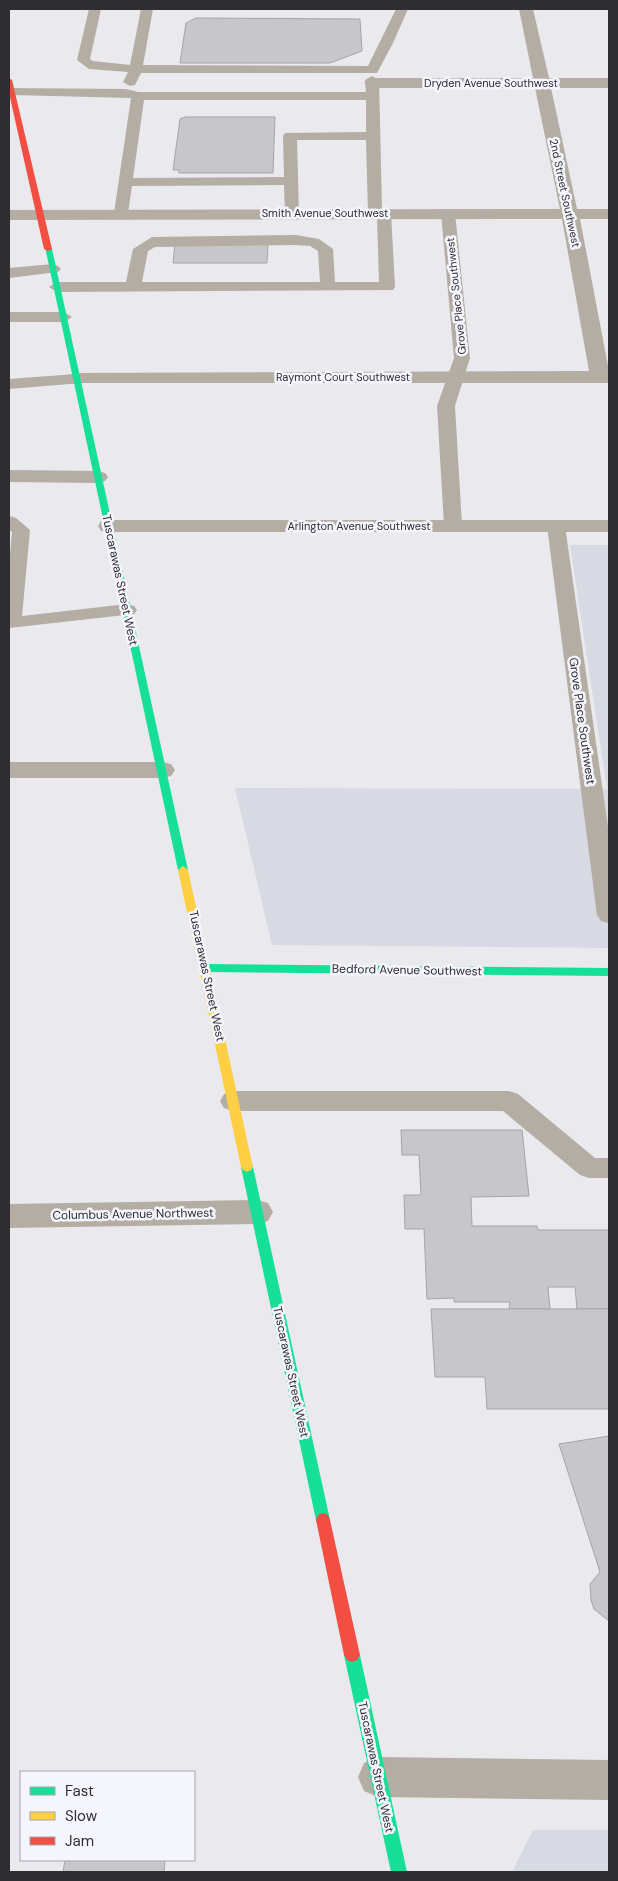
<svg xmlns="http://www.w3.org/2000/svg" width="618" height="1881" viewBox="0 0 618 1881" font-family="'DM Sans',sans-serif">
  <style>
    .built { fill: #d7d9e3 }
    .building { fill: #c7c7cb; stroke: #a5a5a9 }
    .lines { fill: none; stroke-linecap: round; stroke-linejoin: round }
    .lane { fill: #b3ada3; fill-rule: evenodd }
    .street { fill: #b3ada3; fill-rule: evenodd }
    .fast { fill: #16e098; fill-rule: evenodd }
    .slow { fill: #ffcf43; fill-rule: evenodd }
    .jam { fill: #f24e42; fill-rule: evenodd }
    .labels { text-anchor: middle; stroke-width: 5; stroke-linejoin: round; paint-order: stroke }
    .far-street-label { font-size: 11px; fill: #2e2e31; stroke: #f4f5fd }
    .street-label { font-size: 12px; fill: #2e2e31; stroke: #f4f5fd }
  </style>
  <rect width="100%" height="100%" fill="#e9e9ee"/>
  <!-- built -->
  <g class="built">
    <polygon points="570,545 609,545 609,948 272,945 235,788 607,789"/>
    <polygon points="533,1830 609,1830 609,1872 512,1872"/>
  </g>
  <!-- building -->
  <g class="building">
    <polygon points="196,18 360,19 362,51 330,63 180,63 186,23"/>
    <polygon points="185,117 275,117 273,173 179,173 179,170 173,170 180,119"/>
    <polygon points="175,244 268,244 267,263 173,263"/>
    <polygon points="401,1130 522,1130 529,1196 471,1197 472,1226 537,1226 538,1230 609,1230 609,1309 577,1309 575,1287 548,1287 550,1309 509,1309 510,1302 454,1302 454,1298 427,1299 424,1229 405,1229 404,1195 421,1195 419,1155 402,1155"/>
    <polygon points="431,1309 609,1309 609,1409 487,1409 485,1377 435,1377"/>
    <polygon points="609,1436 609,1621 594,1609 591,1600 590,1584 600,1572 559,1444"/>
    <polygon points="65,1860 165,1860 164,1872 63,1872"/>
  </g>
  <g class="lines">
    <!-- lane -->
    <g class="lane">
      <polygon points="89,9 101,9 90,59 93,61 130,65 141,9 153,9 143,65 368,66 396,9 408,9 393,43 377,73 141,73 135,85 130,86 123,82 128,72 89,69 77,60"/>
      <path d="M372,76L379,80L382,209L389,210L391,213L395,287L393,290L57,292L49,287L57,282H126L133,249L152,237L296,235L319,239L333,249L335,282H379L377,217L370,216L368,213L366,140H297L299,213L297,216L292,217L285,213L284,185L132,186L128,213L121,217L114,213L131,98L12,95L9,94V88L126,89L138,92H366L365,80ZM144,100H366V132L285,133L283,136L284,177L133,178ZM296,245L310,246L318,251L320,282H142L148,251L155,247Z"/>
      <polygon points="448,209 455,213 470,358 455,406 462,525 460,529 446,529 444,525 437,406 454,358 441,213"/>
      <polygon points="53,264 58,266 61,269 58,272 9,278 9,268"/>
      <polygon points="9,312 64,312 72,317 64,322 9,322"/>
      <polygon points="76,374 82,375 84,379 82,383 9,389 9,379"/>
      <polygon points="9,516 16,518 30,530 22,616 127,604 134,606 137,610 134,614 9,628 9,565 12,532 9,530"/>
      <polygon points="556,520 563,522 565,526 609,834 609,923 601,921 597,915 547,526 549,522"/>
      <polygon points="233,1091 509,1091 518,1094 595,1158 609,1158 609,1178 589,1178 580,1175 503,1111 233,1111 224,1108 220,1101 224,1094"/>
    </g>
    <!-- street -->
    <g class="street">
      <polygon points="519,9 533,9 549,78 609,78 609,88 551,88 577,209 609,209 609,219 580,219 609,371 609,383 69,383 66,379 69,375 76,373 589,371 562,219 9,220 9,210 560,209 535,88 372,88 364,83 372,78 533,78"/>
      <polygon points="9,470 98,471 105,473 108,477 105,481 98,483 9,482"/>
      <polygon points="109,520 609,520 609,532 109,532 101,531 98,526 101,521"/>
      <polygon points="9,762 162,762 171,764 175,770 171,776 162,778 9,778"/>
      <polygon points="257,1200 268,1203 273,1212 268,1221 257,1224 9,1228 9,1204"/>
      <polygon points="378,1757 609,1760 609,1800 378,1797 364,1791 358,1777 364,1763"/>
    </g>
    <!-- fast -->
    <g class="fast">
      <polygon points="45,247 52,249 188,870 183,874 178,870"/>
      <polygon points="205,964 609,968 609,976 205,972 199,968"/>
      <polygon points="247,1162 251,1164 253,1167 330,1520 328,1525 323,1527 318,1525 316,1520 241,1167 243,1164"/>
      <polygon points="352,1648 357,1650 360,1655 407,1872 391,1872 344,1655 347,1650"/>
    </g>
    <!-- slow -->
    <polygon class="slow" points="183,866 188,870 253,1167 251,1170 247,1172 243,1170 241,1167 178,870"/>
    <!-- jam -->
    <g class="jam">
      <polygon points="9,78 12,80 52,249 48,251 44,249 9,93"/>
      <polygon points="323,1513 328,1515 330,1520 360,1655 357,1660 352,1662 347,1660 344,1655 316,1520 318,1515"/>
    </g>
  </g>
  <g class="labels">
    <!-- far-street labels -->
    <g class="far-street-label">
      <text x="491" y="87">Dryden Avenue Southwest</text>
      <text transform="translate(565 193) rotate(78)" y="4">2nd Street Southwest</text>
      <text x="325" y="217">Smith Avenue Southwest</text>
      <text transform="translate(456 296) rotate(-96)" y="4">Grove Place Southwest</text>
      <text x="343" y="381">Raymont Court Southwest</text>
      <text x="359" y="530">Arlington Avenue Southwest</text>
    </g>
    <!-- street labels -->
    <g class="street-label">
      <text transform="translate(120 580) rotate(78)" y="4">Tuscarawas Street West</text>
      <text transform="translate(582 721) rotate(82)" y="4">Grove Place Southwest</text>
      <text transform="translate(407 970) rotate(1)" y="4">Bedford Avenue Southwest</text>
      <text transform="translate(207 976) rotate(78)" y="4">Tuscarawas Street West</text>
      <text transform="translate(133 1214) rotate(-1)" y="4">Columbus Avenue Northwest</text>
      <text transform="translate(291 1372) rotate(78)" y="4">Tuscarawas Street West</text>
      <text transform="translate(376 1767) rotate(78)" y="4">Tuscarawas Street West</text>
    </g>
  </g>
  <!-- border -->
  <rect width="618" height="1881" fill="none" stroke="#2e2e31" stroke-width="20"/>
  <!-- legend -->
  <rect x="20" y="1771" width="175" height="90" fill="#f4f5fd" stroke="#a5a5ab"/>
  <rect x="30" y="1787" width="25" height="8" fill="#16e098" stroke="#a5a5ab"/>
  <text x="65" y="1796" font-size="15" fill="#2e2e31">Fast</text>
  <rect x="30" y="1812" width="25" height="8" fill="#ffcf43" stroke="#a5a5ab"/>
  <text x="65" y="1821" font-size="15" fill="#2e2e31">Slow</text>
  <rect x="30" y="1837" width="25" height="8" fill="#f24e42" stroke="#a5a5ab"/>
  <text x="65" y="1846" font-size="15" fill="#2e2e31">Jam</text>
</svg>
